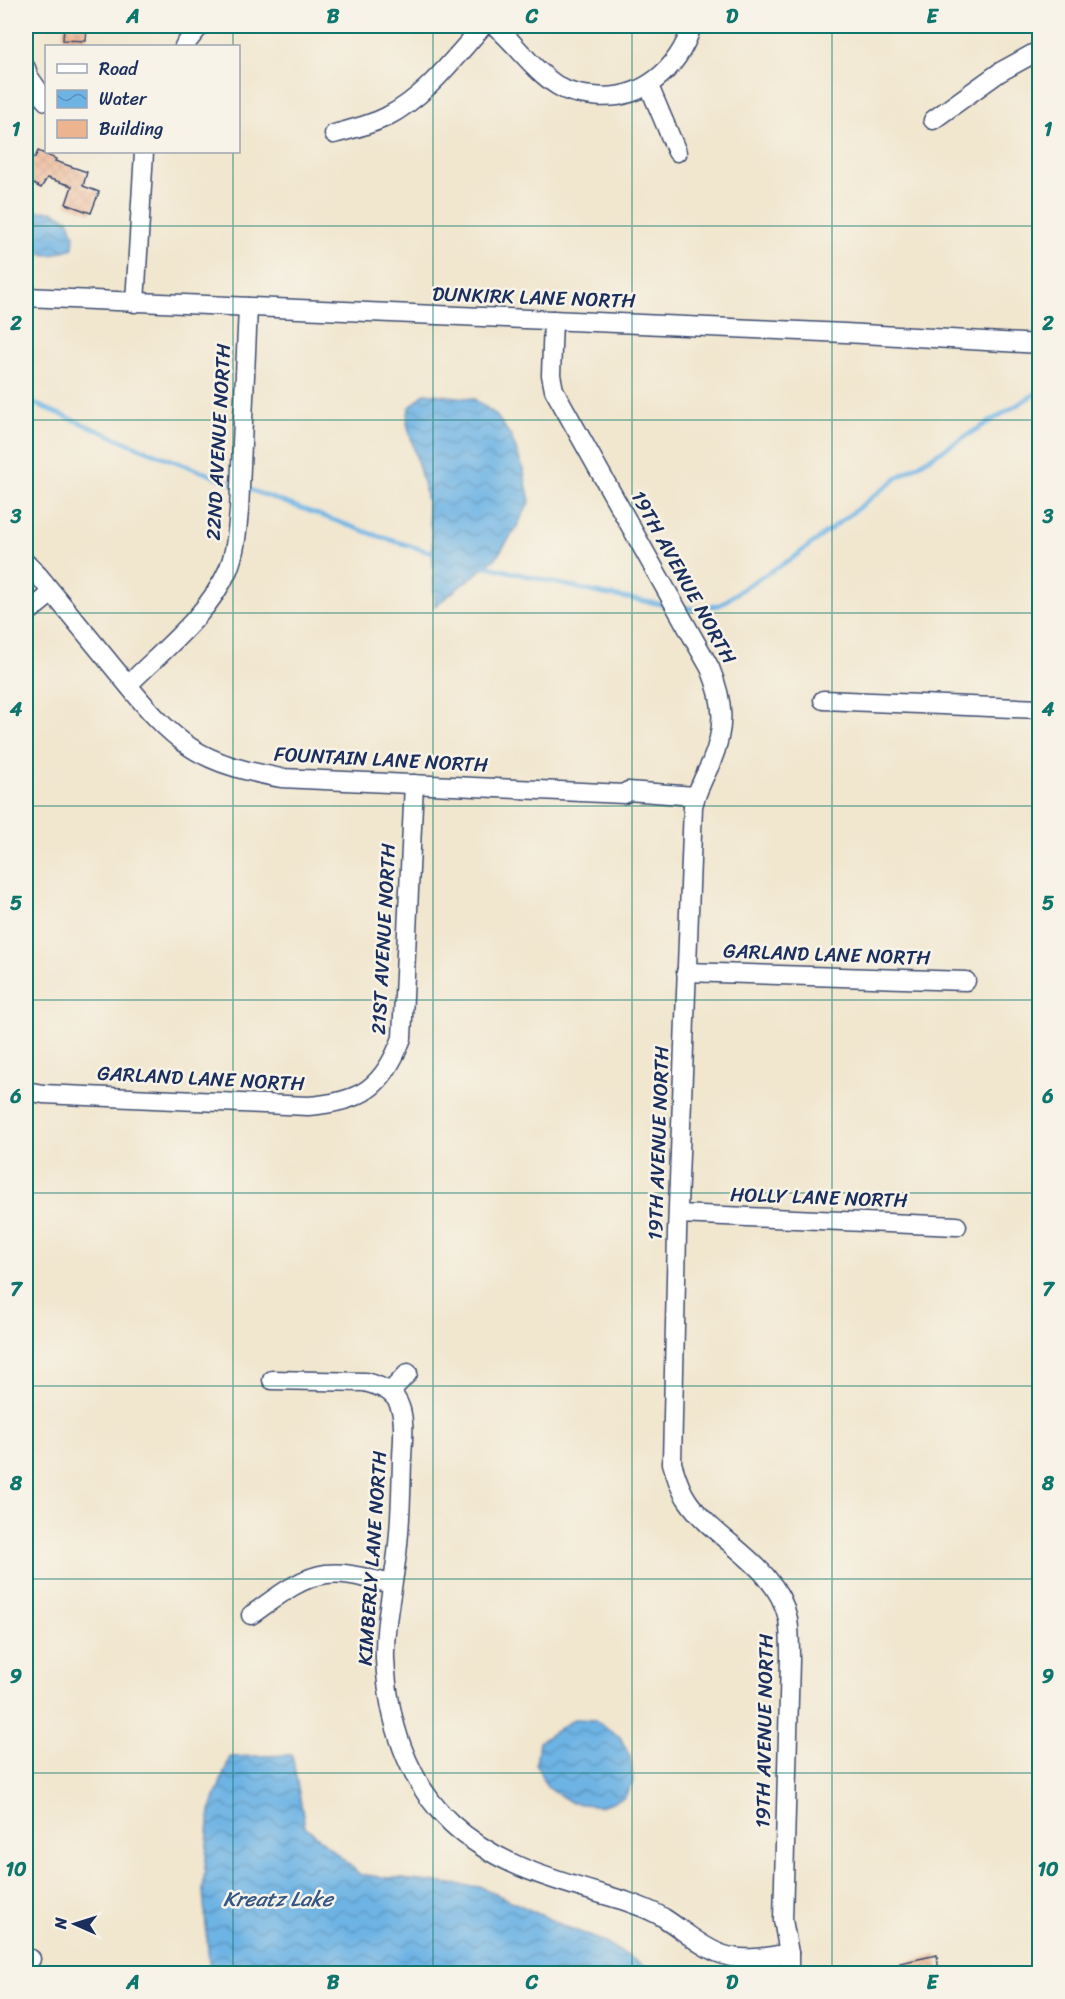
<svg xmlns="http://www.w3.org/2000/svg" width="1065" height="1999" viewBox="0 0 1065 1999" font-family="Sriracha,sans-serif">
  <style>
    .water { fill: url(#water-waves); stroke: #4471a1; stroke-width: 1.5 }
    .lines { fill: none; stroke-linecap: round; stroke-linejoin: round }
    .stream { stroke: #6db3e4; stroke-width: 4.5 }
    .building { fill: url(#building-cross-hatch) }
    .minor-casing { stroke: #3b4a6f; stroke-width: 21 }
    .minor { stroke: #fff; stroke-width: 18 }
    .grid { fill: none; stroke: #0f766e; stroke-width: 1.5; stroke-opacity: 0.55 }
    .labels { text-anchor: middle; stroke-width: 5; stroke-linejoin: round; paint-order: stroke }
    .street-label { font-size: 20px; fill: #1b2f5e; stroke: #f7f3e8 }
    .water-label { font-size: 21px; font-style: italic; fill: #345786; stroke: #f7f3e8 }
    .neatline { fill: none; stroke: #0f766e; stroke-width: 2 }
    .grid-label { font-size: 20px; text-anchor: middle; font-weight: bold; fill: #0f766e }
  </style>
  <defs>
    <pattern id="water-waves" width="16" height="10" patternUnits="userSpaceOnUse" patternTransform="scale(1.5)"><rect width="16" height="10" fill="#6db3e4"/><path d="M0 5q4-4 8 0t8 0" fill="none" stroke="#5992bc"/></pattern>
    <pattern id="building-cross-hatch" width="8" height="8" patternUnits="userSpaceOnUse" patternTransform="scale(1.5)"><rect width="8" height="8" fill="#edb490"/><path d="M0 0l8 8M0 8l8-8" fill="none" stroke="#cb9b7f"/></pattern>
  </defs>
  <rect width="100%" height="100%" fill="#f7f3e8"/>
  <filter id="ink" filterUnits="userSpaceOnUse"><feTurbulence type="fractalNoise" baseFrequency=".0167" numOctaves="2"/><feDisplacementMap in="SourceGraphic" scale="12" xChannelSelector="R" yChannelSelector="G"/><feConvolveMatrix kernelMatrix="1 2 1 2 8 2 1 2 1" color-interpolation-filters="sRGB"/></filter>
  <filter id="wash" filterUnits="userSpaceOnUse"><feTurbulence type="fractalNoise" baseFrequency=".008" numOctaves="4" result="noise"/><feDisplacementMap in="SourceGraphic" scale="24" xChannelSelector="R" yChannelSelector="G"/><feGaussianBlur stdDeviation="1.35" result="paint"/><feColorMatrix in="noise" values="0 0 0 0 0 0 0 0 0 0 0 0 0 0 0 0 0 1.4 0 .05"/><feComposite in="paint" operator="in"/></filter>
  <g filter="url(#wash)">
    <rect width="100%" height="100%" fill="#f1e6ce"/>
    <!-- water -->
    <g class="water">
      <polygon points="52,211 68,219 74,235 73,248 52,255 26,253 26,212"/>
      <polygon points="425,393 474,399 495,414 511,436 523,469 530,501 515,530 495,559 435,606 432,536 425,490 407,423 409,408"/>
      <polygon points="574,1719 595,1720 620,1737 630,1757 633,1781 625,1797 602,1806 572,1803 547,1787 536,1764 539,1742"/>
      <polygon points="292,1755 305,1826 361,1875 481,1887 562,1925 602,1941 656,1973 210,1973 203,1891 210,1811 230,1757"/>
    </g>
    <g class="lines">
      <!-- stream -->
      <g class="stream">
        <polyline points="26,400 140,448 237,485"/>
        <polyline points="245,488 372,534 433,553"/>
        <polyline points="486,566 603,594 671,606"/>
        <polyline points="682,607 694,609 720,605 748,585 793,558 900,476 1040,391"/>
      </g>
    </g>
    <g id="blocks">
      <!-- building -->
      <g class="building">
        <polygon points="64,26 87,26 86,41 63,40"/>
        <polygon points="38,151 56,159 55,161 87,172 83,186 99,192 91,213 66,204 72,186 47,178 41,188 26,180 26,154 35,158"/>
        <polygon points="937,1955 939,1974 902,1974 900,1963"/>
      </g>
    </g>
  </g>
  <g filter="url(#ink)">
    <use href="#blocks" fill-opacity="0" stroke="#3b4a6f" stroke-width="1.5"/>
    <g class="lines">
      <defs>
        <g id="minor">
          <path d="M495,26C517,45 533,70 558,86C567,92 581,95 593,96C641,102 678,70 692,26"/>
          <polyline points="184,46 200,26"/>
          <polyline points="26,68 29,77 46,101"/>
          <polyline points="649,86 677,152"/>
          <polyline points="933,120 1000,72 1040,50"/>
          <path d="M334,134C352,129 370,125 386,117C426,97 454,58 483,26"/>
          <polyline points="26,297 845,333 1040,344"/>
          <polyline points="135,303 144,152"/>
          <path d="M553,320L551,375L554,390L710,668C724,702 726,727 711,763C704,777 697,790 693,806L677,1233L672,1463C676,1476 680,1490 688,1501C716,1542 777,1565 788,1619C790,1632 790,1646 790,1660L783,1920L789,1953V1974"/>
          <path d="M26,563L38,575C63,606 89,637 114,668C138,697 159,726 190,747C217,765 250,772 281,778L624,794L628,791L695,796"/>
          <polyline points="26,614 52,593"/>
          <path d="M128,685C162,651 209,614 228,570C236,551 237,531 239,511L248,307"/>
          <polyline points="823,700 1040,709"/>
          <polyline points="686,972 966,981"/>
          <path d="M26,1091L43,1094L308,1106C361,1102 383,1088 402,1038L414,784"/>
          <polyline points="678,1214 957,1226"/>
          <path d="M272,1380L365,1382C380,1386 395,1391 400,1407C406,1423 402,1445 402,1461C401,1494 401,1528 396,1561C392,1593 384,1626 385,1659C388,1719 406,1781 451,1823C499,1868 562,1882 622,1900C636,1905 652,1910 664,1918C683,1930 700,1946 721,1954C742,1962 768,1957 789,1953"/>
          <polyline points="390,1392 408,1373"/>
          <path d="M251,1615C274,1599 298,1578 326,1574C347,1571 372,1580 392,1584"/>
          <polyline points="26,1961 31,1959"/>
        </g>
      </defs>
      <!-- minor casing -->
      <use href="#minor" class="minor-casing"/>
      <!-- minor -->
      <use href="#minor" class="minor"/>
    </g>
  </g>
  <!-- grid -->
  <path class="grid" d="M233,26V46M433,26V1974M632,26V1974M832,26V1974M233,152V1974M26,226H1040M26,420H1040M26,613H1040M26,806H1040M26,1000H1040M26,1193H1040M26,1386H1040M26,1579H1040M26,1773H1040"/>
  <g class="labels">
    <!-- street labels -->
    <g class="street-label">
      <text transform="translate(534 297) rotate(2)" y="7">DUNKIRK LANE NORTH</text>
      <text transform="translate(218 442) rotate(-87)" y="7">22ND AVENUE NORTH</text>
      <text transform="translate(684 577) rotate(61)" y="7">19TH AVENUE NORTH</text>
      <text transform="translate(381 759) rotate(3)" y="7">FOUNTAIN LANE NORTH</text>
      <text transform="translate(383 939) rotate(-87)" y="7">21ST AVENUE NORTH</text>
      <text transform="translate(827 954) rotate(2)" y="7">GARLAND LANE NORTH</text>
      <text transform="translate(201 1078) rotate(3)" y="7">GARLAND LANE NORTH</text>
      <text transform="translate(658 1143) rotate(-88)" y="7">19TH AVENUE NORTH</text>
      <text transform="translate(819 1197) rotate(2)" y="7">HOLLY LANE NORTH</text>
      <text transform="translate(372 1558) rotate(-86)" y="7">KIMBERLY LANE NORTH</text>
      <text transform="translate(764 1731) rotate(-89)" y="7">19TH AVENUE NORTH</text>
    </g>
    <!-- water labels -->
    <g class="water-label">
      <text x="278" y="1906">Kreatz Lake</text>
    </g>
  </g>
  <!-- margin -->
  <rect width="1065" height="1999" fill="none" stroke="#f7f3e8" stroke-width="66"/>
  <!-- legend -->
  <rect x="45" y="45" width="195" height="108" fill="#f7f3e8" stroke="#9fa5b1" stroke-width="1.5"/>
  <rect x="57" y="64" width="30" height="9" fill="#ffffff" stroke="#9fa5b1" stroke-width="1.5"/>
  <text x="99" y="75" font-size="18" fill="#1b2f5e">Road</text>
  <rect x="57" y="90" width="30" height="18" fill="url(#water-waves)" stroke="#9fa5b1" stroke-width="1.5"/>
  <text x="99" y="105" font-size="18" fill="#1b2f5e">Water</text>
  <rect x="57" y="120" width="30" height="18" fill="#edb490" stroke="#9fa5b1" stroke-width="1.5"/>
  <text x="99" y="135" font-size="18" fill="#1b2f5e">Building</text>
  <!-- north arrow -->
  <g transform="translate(75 1924) rotate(273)" stroke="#f7f3e8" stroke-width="4.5" paint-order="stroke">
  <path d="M0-4.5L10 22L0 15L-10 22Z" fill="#1b2f5e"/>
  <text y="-9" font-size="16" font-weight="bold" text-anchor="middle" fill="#1b2f5e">N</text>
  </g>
  <rect x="33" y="33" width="999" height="1933" class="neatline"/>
  <g class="grid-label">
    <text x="133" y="23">A</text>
    <text x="333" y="23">B</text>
    <text x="532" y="23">C</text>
    <text x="732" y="23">D</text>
    <text x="932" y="23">E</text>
    <text x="16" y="136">1</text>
    <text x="1048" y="136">1</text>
    <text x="16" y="330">2</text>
    <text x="1048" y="330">2</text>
    <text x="16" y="523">3</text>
    <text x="1048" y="523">3</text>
    <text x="16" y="716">4</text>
    <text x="1048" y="716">4</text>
    <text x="16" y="910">5</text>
    <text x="1048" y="910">5</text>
    <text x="16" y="1103">6</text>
    <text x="1048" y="1103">6</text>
    <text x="16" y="1296">7</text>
    <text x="1048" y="1296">7</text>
    <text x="16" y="1490">8</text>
    <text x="1048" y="1490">8</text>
    <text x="16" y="1683">9</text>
    <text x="1048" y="1683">9</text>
    <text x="16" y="1876">10</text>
    <text x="1048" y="1876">10</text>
    <text x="133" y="1989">A</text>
    <text x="333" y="1989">B</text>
    <text x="532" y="1989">C</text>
    <text x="732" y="1989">D</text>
    <text x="932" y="1989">E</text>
  </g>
</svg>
